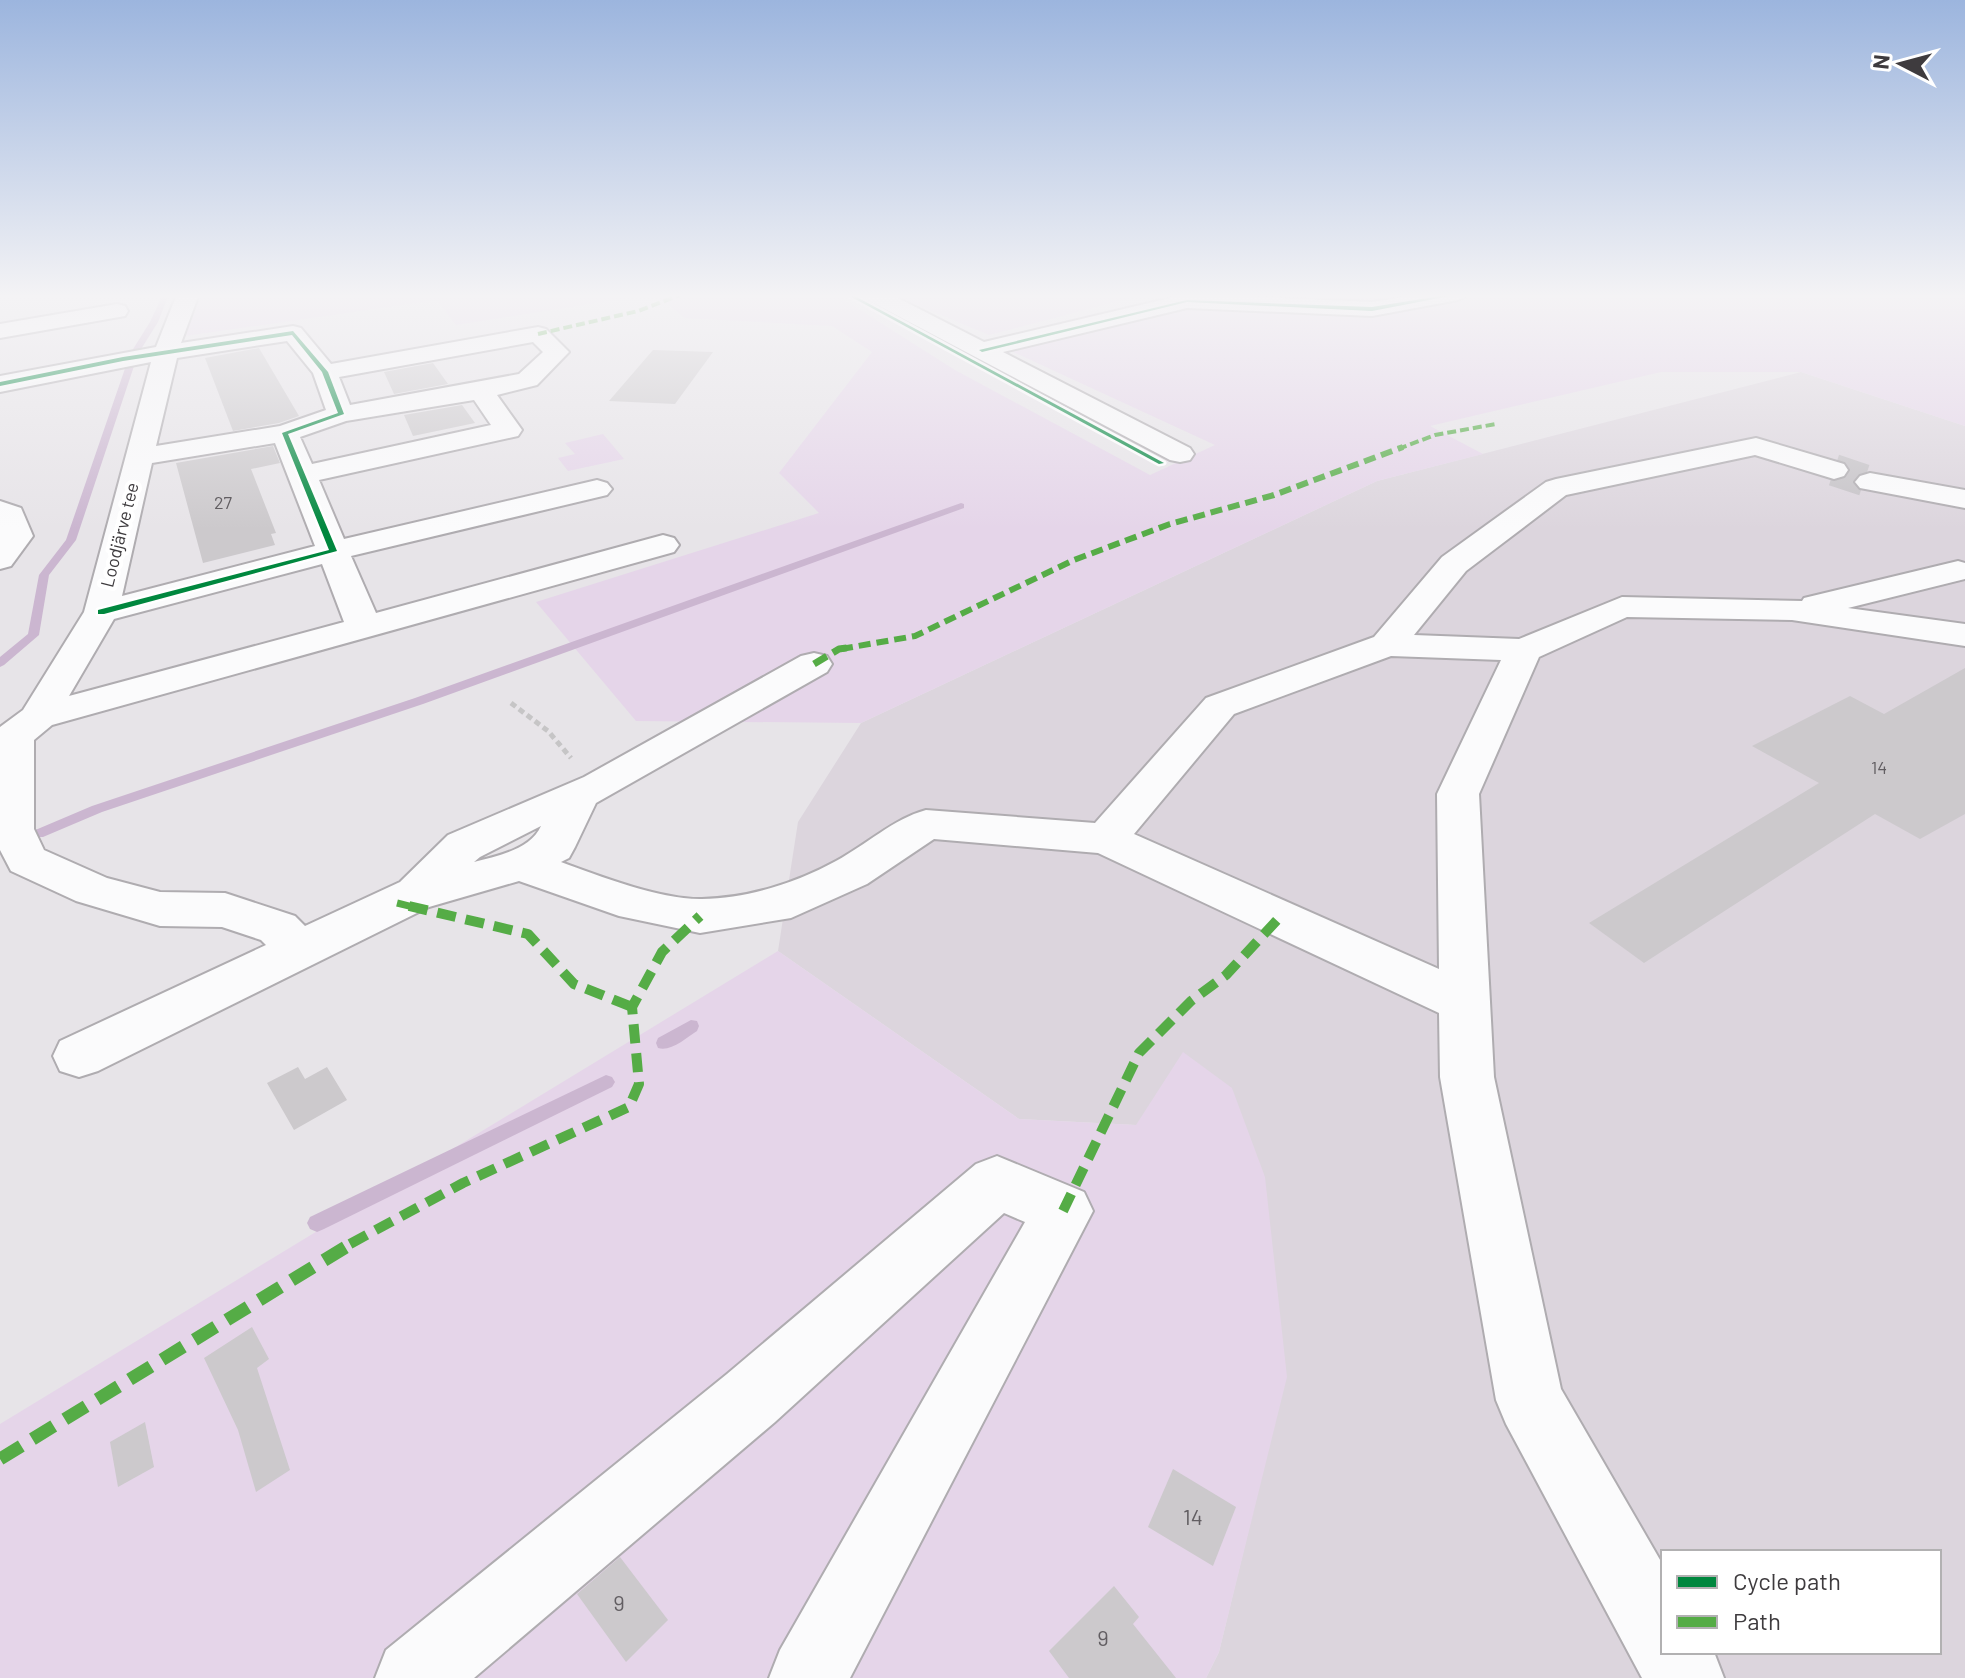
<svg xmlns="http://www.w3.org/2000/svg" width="1965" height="1678" viewBox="0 0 1965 1678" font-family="Barlow,sans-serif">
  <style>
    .built { fill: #dcd5dd; fill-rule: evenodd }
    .green { fill: #e5d5e9 }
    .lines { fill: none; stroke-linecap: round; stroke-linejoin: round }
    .stream { fill: #cbb6d0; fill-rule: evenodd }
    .building { fill: #ccc9cc }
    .minor-tunnel { stroke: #c5c2c6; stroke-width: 32; stroke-dasharray: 32 16; stroke-linecap: butt }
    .minor-casing { stroke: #afacb0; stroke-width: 4 }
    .path { stroke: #c6c5c6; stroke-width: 5; stroke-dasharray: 6 4; stroke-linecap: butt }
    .minor { fill: #fbfbfc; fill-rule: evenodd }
    .quiet-far4 { stroke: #55ac46; stroke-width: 4; stroke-dasharray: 9 4; stroke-linecap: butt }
    .quiet-far3 { stroke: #55ac46; stroke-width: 6; stroke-dasharray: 12 6; stroke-linecap: butt }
    .quiet-far2 { stroke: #55ac46; stroke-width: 7; stroke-dasharray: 15 7; stroke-linecap: butt }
    .quiet-far1 { stroke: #55ac46; stroke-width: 10; stroke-dasharray: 19 10; stroke-linecap: butt }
    .quiet { stroke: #55ac46; stroke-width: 13; stroke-dasharray: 25 13; stroke-linecap: butt }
    .cycleway-casing { stroke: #fff; stroke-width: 5 }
    .cycleway { fill: #00873e; fill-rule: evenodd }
    .labels { text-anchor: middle; stroke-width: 8; stroke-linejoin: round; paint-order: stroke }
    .number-label { font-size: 18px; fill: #625e62 }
    .far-street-label { font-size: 18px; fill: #3e3b3e; stroke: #fff }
    .near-number-label { font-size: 22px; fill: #625e62 }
  </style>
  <rect width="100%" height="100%" fill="#e7e4e8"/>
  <!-- built -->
  <path class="built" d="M1801,372L1965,426V1678H1206L1219,1652L1251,1520L1136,1125L1019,1119L778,951L798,822L861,723L1377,481ZM1663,1552H1939V1652H1663Z"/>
  <!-- green -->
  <g class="green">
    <polygon points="202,294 835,294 955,370 1150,475 1215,445 1009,350 1207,304 1222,294 1965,294 1965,426 1801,372 1661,372 1430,426 1483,454 1377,481 861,723 636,721 536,602 819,513 779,473 872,352 832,326 685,318 654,294 456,325 437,300 185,336"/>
    <polygon points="891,294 1146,294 989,335"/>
    <polygon points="603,434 624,459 568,471 558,458 575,454 565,443"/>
    <polygon points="778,951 1019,1119 1136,1125 1183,1052 1232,1088 1265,1177 1287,1377 1219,1652 1206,1678 0,1678 0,1424"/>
  </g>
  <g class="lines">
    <!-- stream -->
    <g class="stream">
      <polygon points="163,294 169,294 158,322 138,354 76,540 49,575 39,635 4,665 0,667 0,657 28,634 39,575 66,540 130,354 150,322"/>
      <polygon points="961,503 964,504 964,508 423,704 102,812 43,837 33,837 31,834 33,831 92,806 415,698"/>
      <path d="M691,1020L697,1021L699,1026L697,1031C686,1038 671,1052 658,1048L656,1043L658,1038Z"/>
      <polygon points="606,1075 612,1077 615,1082 612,1087 324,1229 317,1232 310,1229 307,1223 310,1217"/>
    </g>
  </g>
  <!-- building -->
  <g class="building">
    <polygon points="259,348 299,416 279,423 233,431 205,358"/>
    <polygon points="653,350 713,352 675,404 609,401"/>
    <polygon points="433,363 448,384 394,394 384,372"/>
    <polygon points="462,405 475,423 413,436 404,415"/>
    <polygon points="273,446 280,463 251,469 276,533 271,534 275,545 203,563 176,463"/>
    <polygon points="1965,668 1965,814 1920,839 1875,814 1644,963 1589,923 1819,783 1752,746 1850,696 1884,714"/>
    <polygon points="298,1067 305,1079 327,1067 347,1100 294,1130 267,1083"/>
    <polygon points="252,1327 269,1359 257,1368 290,1470 256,1492 238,1430 204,1358"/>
    <polygon points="145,1422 154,1467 118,1487 110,1442"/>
    <polygon points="1173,1469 1236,1507 1213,1566 1148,1527"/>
    <polygon points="620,1557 668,1620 626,1662 577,1594"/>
    <polygon points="1114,1586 1139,1617 1133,1624 1176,1678 1069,1678 1049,1651"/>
  </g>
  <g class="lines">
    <!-- minor-tunnel -->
    <polyline class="minor-tunnel" points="1834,470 1870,482"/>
    <defs>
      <g id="minor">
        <path d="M177,294H199L181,343L293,326L301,328L331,364L538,327L546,329L569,352L537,385L497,395L522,430L518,436L319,480L344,539L597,480L607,483L612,489L607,495L351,556L376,613L663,535L674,538L679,545L674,552L52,725L34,740V829L44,850L107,878L160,892L225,893L295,916L305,926L400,882L448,835L584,777L801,656L814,653L827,656L832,664L827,672L596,803L575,847L569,858L561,862C599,876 662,900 702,899C748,898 796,883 836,861C866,845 893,819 926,810L1095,823L1206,698L1374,637L1442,557L1546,482L1556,479L1756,438L1844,464L1848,470L1844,476L1834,479L1755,455L1566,495L1466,571L1414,635L1519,639L1622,597L1802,601L1804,598L1958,561L1965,563V579L1848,608L1965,624V646L1792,620L1627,617L1539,657L1479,794L1494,1077L1561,1389L1663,1565V1652H1714L1724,1678H1642L1506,1424L1496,1400L1440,1077L1439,1013L1098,853L934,839L867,884L791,918L700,933L619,916L519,881L429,907L98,1071L79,1077L60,1071L53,1056L60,1041L266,945L261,940L222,927L160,926L76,901L11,871L0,850V727L23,710L84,612L151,362L0,392V376L156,347ZM287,341L313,373L326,410L280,426L156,446L177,358ZM533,342L543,352L519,374L350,405L339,377ZM474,400L491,425L312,464L300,437L346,421ZM275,443L315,546L122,596L152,463ZM322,564L344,622L69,696L114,619ZM1391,656L1501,660L1437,794L1439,969L1134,834L1234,714ZM541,826C531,849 498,856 474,862L480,857Z"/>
        <polygon points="863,294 890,294 984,342 1187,294 1372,302 1423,294 1469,294 1458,300 1372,316 1187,308 1003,352 1190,448 1194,454 1190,460 1180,462 1170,460 866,299"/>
        <polygon points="117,304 125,306 128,311 125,316 0,338 0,324"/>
        <polygon points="1870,473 1965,490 1965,508 1860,488 1855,482 1860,476"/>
        <polygon points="0,501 21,508 33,536 11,566 0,569"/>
        <polygon points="997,1156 1084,1192 1093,1211 850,1678 769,1678 780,1650 1025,1222 1004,1213 775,1422 474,1678 375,1678 386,1650 727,1374 976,1164"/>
      </g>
    </defs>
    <!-- minor casing -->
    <use href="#minor" class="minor-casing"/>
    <!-- path -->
    <polyline class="path" points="511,703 548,731 571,758"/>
    <!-- minor -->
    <use href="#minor" class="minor"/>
    <!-- quiet-far4 -->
    <g class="quiet-far4">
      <polyline points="538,334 638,311 683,294"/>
      <polyline points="1398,449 1435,435 1496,424"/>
    </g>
    <!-- quiet-far3 -->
    <polyline class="quiet-far3" points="841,649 915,636 1074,560 1170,524 1274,495 1403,447"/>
    <!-- quiet-far2 -->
    <g class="quiet-far2">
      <polyline points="814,664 839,649 853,647"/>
      <polyline points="397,903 417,908"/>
    </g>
    <!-- quiet-far1 -->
    <g class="quiet-far1">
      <polyline points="409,906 528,934 574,984 632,1007"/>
      <polyline points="1063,1211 1139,1053 1191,1001 1226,975 1279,918"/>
      <polyline points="350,1244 463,1183 629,1107 639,1084 632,1007 662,952 700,916"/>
    </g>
    <!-- quiet -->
    <polyline class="quiet" points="0,1459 354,1242"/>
    <defs>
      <g id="cycleway">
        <polygon points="846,294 851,294 1164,463 1159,464"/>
        <polygon points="1452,294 1460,294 1372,311 1187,302 982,352 979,350 1187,300 1372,307"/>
        <polygon points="293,331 328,372 344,414 288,434 337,551 104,614 98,614 98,610 329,550 282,433 338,413 322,372 292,335 123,361 0,386 0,382 123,357"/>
      </g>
    </defs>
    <!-- cycleway casing -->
    <use href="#cycleway" class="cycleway-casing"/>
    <!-- cycleway -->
    <use href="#cycleway" class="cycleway"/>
  </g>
  <!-- sky -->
  <linearGradient id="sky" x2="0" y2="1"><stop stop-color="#9cb5de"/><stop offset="0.56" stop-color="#f4f3f5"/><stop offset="1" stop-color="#f4f3f5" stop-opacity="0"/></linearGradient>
  <rect width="1965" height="529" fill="url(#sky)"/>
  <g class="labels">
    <!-- number labels -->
    <g class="number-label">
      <text x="223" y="509">27</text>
      <text x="1879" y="774">14</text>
    </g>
    <!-- far-street labels -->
    <g class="far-street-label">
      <text transform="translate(120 535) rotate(-76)" y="6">Loodjärve tee</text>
    </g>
    <!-- near-number labels -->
    <g class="near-number-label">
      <text x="1193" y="1525">14</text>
      <text x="619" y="1611">9</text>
      <text x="1103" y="1646">9</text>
    </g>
  </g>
  <!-- legend -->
  <rect x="1661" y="1550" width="280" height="104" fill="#ffffff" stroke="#b2b1b2" stroke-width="2"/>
  <rect x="1677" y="1576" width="40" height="12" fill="#00873e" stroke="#b2b1b2" stroke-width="2"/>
  <text x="1733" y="1590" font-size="24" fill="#3e3b3e">Cycle path</text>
  <rect x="1677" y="1616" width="40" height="12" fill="#55ac46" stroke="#b2b1b2" stroke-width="2"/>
  <text x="1733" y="1630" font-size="24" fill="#3e3b3e">Path</text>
  <!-- north arrow -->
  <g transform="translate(1901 64) rotate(276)" stroke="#ffffff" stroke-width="6" paint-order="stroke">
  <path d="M0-6L14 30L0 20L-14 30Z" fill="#3e3b3e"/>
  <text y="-12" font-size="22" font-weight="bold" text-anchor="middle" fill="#3e3b3e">N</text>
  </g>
</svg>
